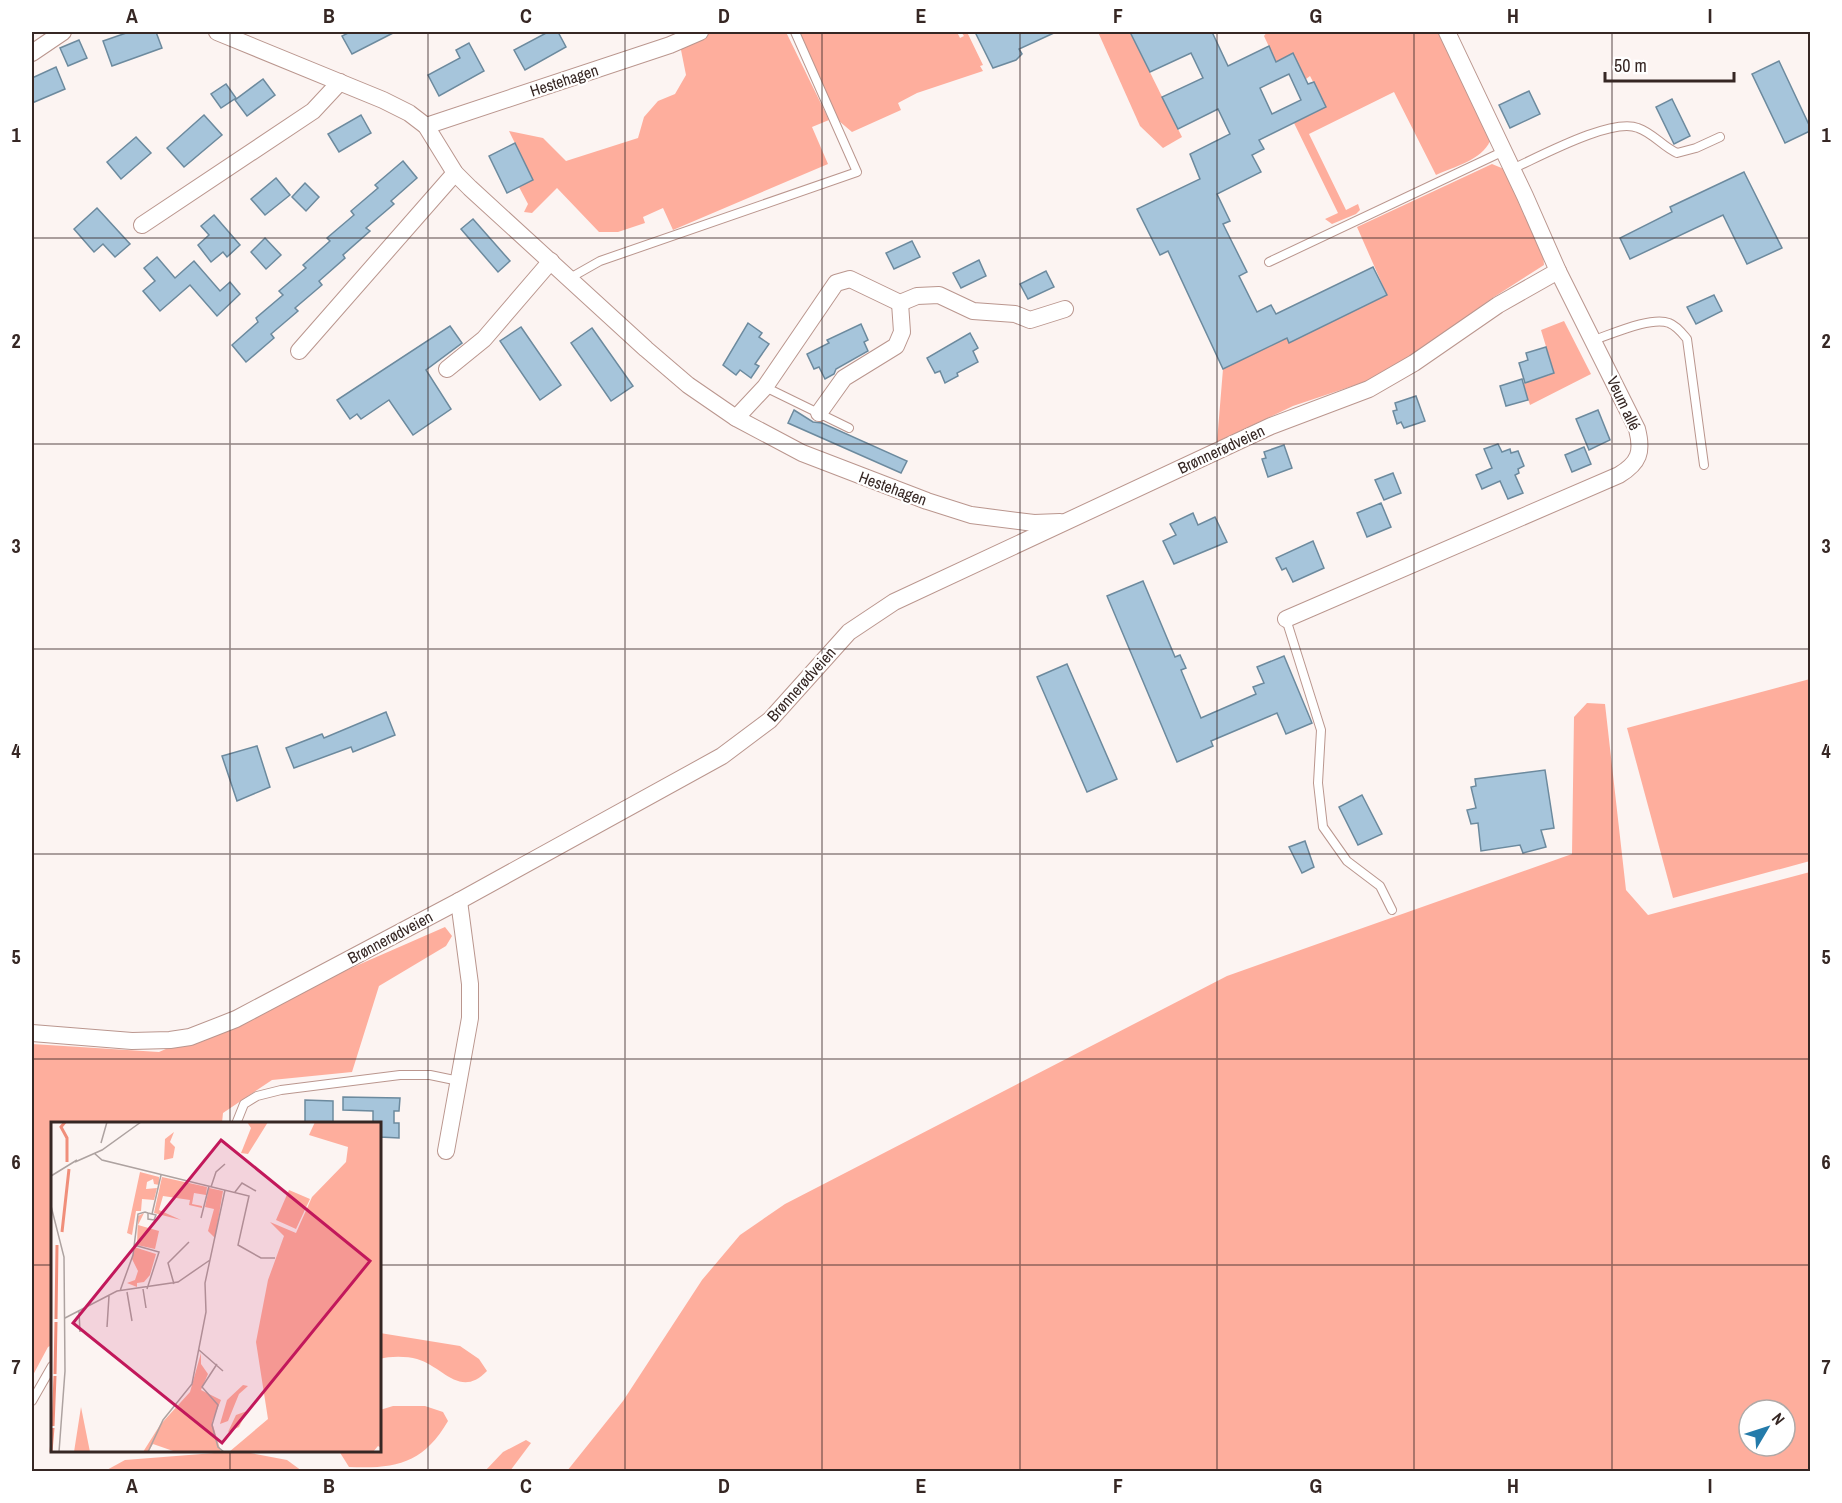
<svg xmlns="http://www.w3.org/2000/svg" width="1842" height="1503" viewBox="0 0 1842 1503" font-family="'Archivo Narrow',sans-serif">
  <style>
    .green { fill: #feae9d; fill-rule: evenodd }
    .building { fill: #a6c5db; stroke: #6c8a9e; stroke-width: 1.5; fill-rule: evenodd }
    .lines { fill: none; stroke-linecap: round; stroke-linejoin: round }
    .service-casing { stroke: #ba968e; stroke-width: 10 }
    .minor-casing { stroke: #ba968e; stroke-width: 18 }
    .service { stroke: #fff; stroke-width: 8 }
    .minor { stroke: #fff; stroke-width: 16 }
    .grid { fill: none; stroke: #362724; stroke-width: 1.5; stroke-opacity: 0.55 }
    .labels { text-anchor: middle; stroke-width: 4.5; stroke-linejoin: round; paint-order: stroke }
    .street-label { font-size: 16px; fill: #362724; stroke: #fff }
    .inset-river { fill: none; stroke: #f08e7a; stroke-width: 3 }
    .inset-road { fill: none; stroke: #ada2a0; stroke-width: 1.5 }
    .view { fill: #c2185b; fill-opacity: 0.15; stroke: #c2185b; stroke-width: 3 }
    .inset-edge { fill: none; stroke: #362724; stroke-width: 3 }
    .neatline { fill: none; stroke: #362724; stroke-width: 2 }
    .grid-label { font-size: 20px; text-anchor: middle; font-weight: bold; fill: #362724 }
  </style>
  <rect width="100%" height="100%" fill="#fcf4f2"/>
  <!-- green -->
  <g class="green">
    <polygon points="705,32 786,32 829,120 812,127 828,164 673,230 663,208 643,217 645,223 618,232 599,232 557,188 532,213 524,212 528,204 519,187 533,180 509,131 543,138 566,161 638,138 644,117 658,101 675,94 686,75 680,45"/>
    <polygon points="797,32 957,32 960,38 964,36 961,32 967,32 983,65 980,66 983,71 917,93 898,103 901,110 852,132 839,121"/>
    <polygon points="1098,32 1130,32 1182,137 1163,148 1140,126"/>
    <path d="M1267,32H1438L1490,141C1482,160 1453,167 1436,175L1394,92L1309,134L1346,210L1358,204L1360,210L1356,214L1332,224L1325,219L1338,213L1294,123L1326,107L1310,76L1306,79L1293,54L1276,62L1264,36Z"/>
    <polygon points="1492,164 1504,169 1543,253 1544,265 1491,299 1388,374 1293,406 1217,442 1223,369 1285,333 1289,342 1387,295 1357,227"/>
    <polygon points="1564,321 1591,374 1530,405 1523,384 1527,383 1521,370 1527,368 1545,373 1547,376 1554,373 1541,330"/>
    <polygon points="1810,679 1810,861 1673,898 1627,728"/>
    <path d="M1587,703L1605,704L1626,890L1648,915L1810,872V1471H567L623,1401L702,1280L740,1235L785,1204L1227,976L1572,854L1574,717ZM1749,1410H1785V1446H1749Z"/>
    <polygon points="445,927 452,936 446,946 379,986 352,1072 272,1080 223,1113 222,1123 52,1124 52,1345 48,1347 32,1377 32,1044 159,1052"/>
    <path d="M380,1333L460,1346L479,1359L487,1371C460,1399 444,1367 417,1359C407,1356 389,1356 380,1359Z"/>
    <path d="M393,1406H425L443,1412L448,1421C423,1464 395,1469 349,1467L339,1451L380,1450V1410Z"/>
    <polygon points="526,1440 531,1443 510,1471 485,1471 503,1452"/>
    <polygon points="240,1451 287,1460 302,1471 105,1471 125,1460"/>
  </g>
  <!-- building -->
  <g class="building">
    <polygon points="129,32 156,32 162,48 112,66 103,41"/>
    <polygon points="350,32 395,32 352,54 342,36"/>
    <polygon points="548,32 558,32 566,47 525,70 514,50"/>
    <polygon points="975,32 1056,32 1019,49 1022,54 1016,60 993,68"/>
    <path d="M1130,32H1212L1228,66L1269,46L1276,62L1293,53L1308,84L1314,82L1326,107L1259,140L1264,149L1252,155L1261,172L1217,194L1230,221L1223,224L1247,272L1239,276L1257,312L1271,305L1276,314L1373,267L1387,295L1289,343L1287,338L1223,369L1168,251L1160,255L1137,209L1200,179L1190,154L1230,134L1218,109L1178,129L1162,97L1203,78L1191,53L1150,72ZM1289,74L1301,100L1272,114L1260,88Z"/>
    <polygon points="79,40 87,58 68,66 60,48"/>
    <polygon points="469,43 484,71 439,96 428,75 460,58 456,50"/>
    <polygon points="1779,61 1810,127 1810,131 1785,143 1752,74"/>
    <polygon points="56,67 65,89 32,103 32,78"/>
    <polygon points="263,79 275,95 247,116 235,100"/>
    <polygon points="226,84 236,98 221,108 211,94"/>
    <polygon points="1529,91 1540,114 1510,128 1499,105"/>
    <polygon points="1672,99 1690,136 1674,144 1656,107"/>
    <polygon points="204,115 222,135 184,167 167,148"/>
    <polygon points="361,115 371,133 339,152 328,134"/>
    <polygon points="136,137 151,153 121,179 107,162"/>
    <polygon points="515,143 533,180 507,193 489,156"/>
    <polygon points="403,161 417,178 391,201 394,204 366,228 370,231 343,255 345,258 319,281 322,285 295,308 298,311 271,334 274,338 246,362 232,345 258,322 256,318 283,295 279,291 306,268 303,265 330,241 327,238 354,215 351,211 378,188 375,185"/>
    <polygon points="1744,172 1782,248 1747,264 1723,215 1630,259 1620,238 1672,212 1670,207"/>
    <polygon points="276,178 290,195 265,215 251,199"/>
    <polygon points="305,183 319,197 306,211 292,197"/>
    <polygon points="97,208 130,244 115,257 103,244 94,252 74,229"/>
    <polygon points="214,215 240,245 227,257 223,252 211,262 198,245 209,235 201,226"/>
    <polygon points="473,219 510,261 498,272 461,229"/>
    <polygon points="265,238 281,255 266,269 251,252"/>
    <polygon points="912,241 920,257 894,269 886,253"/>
    <polygon points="157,257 175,278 194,261 220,291 230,282 240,294 217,316 190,285 160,311 143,291 155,281 144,268"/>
    <polygon points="979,260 986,276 961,288 953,273"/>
    <polygon points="1046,271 1054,287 1028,299 1020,284"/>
    <polygon points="1714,295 1722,311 1696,324 1687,307"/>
    <polygon points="748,323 762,333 759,337 769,344 755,364 759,366 751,378 740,370 736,375 723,365"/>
    <polygon points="861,324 868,340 864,342 868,351 836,369 834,374 825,379 819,367 814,369 807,354 829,343 827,340"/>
    <polygon points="450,326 462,343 426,370 451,409 413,435 389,400 361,419 357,414 350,419 337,400"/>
    <polygon points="521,327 561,385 540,400 500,341"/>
    <polygon points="592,328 633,386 611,401 571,343"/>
    <polygon points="970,333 978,348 973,351 978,362 957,373 958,376 945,383 940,371 935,373 927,358"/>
    <polygon points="1546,347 1554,373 1525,383 1519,363 1528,360 1526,353"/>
    <polygon points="1522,379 1528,400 1506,406 1500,386"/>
    <polygon points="1416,396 1425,421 1404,428 1401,422 1397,424 1393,411 1397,410 1395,403"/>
    <polygon points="794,410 813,422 822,423 907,461 901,473 788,423"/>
    <polygon points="1598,410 1610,440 1589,450 1576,419"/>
    <polygon points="1498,444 1502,452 1510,449 1511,453 1518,451 1524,466 1518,469 1519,473 1515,475 1523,493 1508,499 1500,481 1482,489 1476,475 1492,468 1484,449"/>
    <polygon points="1284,445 1292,468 1268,477 1262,459 1266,458 1264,452"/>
    <polygon points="1584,447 1591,464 1572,472 1565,455"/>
    <polygon points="1393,473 1401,493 1384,500 1375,480"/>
    <polygon points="1381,503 1391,527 1367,537 1357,513"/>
    <polygon points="1193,513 1198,525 1215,517 1227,542 1174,564 1163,541 1176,535 1170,524"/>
    <polygon points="1313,541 1324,568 1293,582 1286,568 1282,570 1276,558"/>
    <polygon points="1143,581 1175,657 1180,655 1186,668 1181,670 1201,718 1256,694 1253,687 1264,683 1257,667 1284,656 1312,723 1286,734 1277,713 1211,741 1213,746 1177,762 1107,596"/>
    <polygon points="1067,664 1117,779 1087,792 1037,677"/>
    <polygon points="386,712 395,735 353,752 351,747 294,768 286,748 322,734 324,738"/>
    <polygon points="257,746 270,787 237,801 222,756"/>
    <polygon points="1545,770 1554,828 1541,830 1546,847 1523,853 1520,845 1481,851 1478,823 1471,824 1467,810 1476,808 1471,787 1476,786 1475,779"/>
    <polygon points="1362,795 1382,834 1358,845 1339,807"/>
    <polygon points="1305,841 1314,867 1302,873 1289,847"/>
    <polygon points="343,1097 400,1098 399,1111 394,1111 394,1123 399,1123 399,1138 380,1137 380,1124 373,1124 373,1111 343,1110"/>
    <polygon points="305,1100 333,1101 333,1124 305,1124"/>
  </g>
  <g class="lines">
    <defs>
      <g id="service">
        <path d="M1512,169C1539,157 1612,117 1638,128C1653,133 1663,147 1677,153L1696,148L1720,137"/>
        <polyline points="1269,262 1504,151"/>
        <polyline points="570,278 600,261 857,172 795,32"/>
        <path d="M1594,340C1612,334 1652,316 1669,323C1677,326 1682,333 1687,339L1704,465"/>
        <polyline points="765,387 849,428"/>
        <polyline points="1286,619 1321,730 1318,783 1323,827 1347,861 1380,886 1392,910"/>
        <polyline points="236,1124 244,1104 257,1096 281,1090 400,1075 430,1075 459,1081"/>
        <polyline points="32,1401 52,1366"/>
      </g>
      <g id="minor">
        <polyline points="217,32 383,100 409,113 426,126 455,173 470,188 646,349 688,385 736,418 802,453 927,501 971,515 1034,523 1060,522"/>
        <polyline points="32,53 63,32"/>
        <polyline points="426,126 670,45 700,32"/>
        <polyline points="142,225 313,111 340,82"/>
        <polyline points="299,351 455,173"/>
        <polyline points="447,369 484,339 551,261"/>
        <polyline points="819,413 844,378 896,346 902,332 900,303"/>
        <polyline points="736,418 765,387 836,283 850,279 900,303 917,296 939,295 973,311 1015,314 1030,320 1065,309"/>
        <path d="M1286,619L1619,475C1639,463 1643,452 1637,429L1558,271L1525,196L1447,32"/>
        <polyline points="32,1033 132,1041 170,1040 190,1037 236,1019 459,901 722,756 770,720 849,632 894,602 1271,426 1369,389 1414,363 1498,305 1558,271"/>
        <polyline points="446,1151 470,1018 470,984 459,901"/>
      </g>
    </defs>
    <!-- service casing -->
    <use href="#service" class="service-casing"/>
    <!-- minor casing -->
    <use href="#minor" class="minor-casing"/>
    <!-- service -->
    <use href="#service" class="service"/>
    <!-- minor -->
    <use href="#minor" class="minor"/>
  </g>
  <!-- grid -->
  <path class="grid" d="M230,32V1124M428,32V1472M625,32V1472M822,32V1472M1020,32V1472M1217,32V1472M1414,32V1472M1612,32V1472M32,238H1810M32,444H1810M32,649H1810M32,854H1810M32,1059H1810M32,1265H52M380,1265H1810M230,1450V1472"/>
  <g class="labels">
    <!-- street labels -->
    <g class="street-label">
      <text transform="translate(564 80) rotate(-18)" y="6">Hestehagen</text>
      <text transform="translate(1624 403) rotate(65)" y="6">Veum allé</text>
      <text transform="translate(1221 449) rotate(-25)" y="6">Brønnerødveien</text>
      <text transform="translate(893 488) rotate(20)" y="6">Hestehagen</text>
      <text transform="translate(801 684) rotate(-48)" y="6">Brønnerødveien</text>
      <text transform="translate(390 937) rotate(-28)" y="6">Brønnerødveien</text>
    </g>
  </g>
  <!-- overview -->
  <g transform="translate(51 1122)">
    <rect width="330" height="330" fill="#fcf4f2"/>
    <path d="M196,0H217L197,32L190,31L200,6ZM264,0H330V326L327,324L322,330H178L217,297L205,220L217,158L233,114L219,100L245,111L261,75L295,40L297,25L258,13ZM123,10L119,20L124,25L122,36L113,38L114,17ZM89,50L108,55V63L103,62L102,57L96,60L95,67L106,66L103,78L91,77L90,89H85L81,113L76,111ZM111,55L156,65L155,73L143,71L141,82L151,84V86L138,83L139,78L112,74L108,88L130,98L103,91ZM158,66L172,69L164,116L157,109L163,87L154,85ZM238,68L259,77L245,107L225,98ZM93,91L87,103L108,109L104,127L86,123L87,94ZM83,125L105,132L99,153L93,160L86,161V165L76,161L84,158L87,149L81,137ZM150,231V242L157,252L150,268L170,278L161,300L170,330H125L102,322L97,330H92L109,303L139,270ZM192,263L197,264L188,272L177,299L169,302L176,278ZM30,285L39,330H23ZM196,289L188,305L177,310L185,293Z" fill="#feae9d"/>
    <path class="inset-river" d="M14,0L10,5L16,16V40M11,110L18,47M5,197L6,123M4,252L5,200M2,304L4,254M0,330L2,306"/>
    <path class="inset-road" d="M50,21L56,0M43,31L51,38L198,74L187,123L210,136H224M24,40L51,28L90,0M0,54L26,38M160,65L165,50L174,42M184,70L191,61L205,69M0,84L13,135L14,249L8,330M101,92L110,53M150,96L158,64M83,123L108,130L96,167M123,162L117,141L138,120M92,167L95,186M69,169L82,133L87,92L94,90L97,91L105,93L103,98L97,97V91M76,170L81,199M28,189L29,210M14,196L66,169L127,160L159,138M56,205L58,174M148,228L172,249M166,242L151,265L167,283L161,303L167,325L173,330M97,330L112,298L141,262L155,190L154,161L174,68"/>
    <path class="view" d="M170,18L319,139L171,321L22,201Z"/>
    <rect width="330" height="330" class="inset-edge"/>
  </g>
  <!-- border -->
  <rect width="1842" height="1503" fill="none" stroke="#ffffff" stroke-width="66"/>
  <!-- north arrow -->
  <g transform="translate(1767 1428) rotate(51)"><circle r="28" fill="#ffffff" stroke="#afa9a7" stroke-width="1.5"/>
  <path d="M0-4.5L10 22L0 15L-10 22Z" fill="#247baa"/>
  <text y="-9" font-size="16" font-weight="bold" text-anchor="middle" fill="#362724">N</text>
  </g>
  <!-- scale -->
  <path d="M1605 72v9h129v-9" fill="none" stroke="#362724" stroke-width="3"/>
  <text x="1614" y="72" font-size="18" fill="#362724" stroke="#ffffff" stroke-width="4.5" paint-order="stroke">50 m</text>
  <rect x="33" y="33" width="1776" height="1437" class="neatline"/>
  <g class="grid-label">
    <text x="132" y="23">A</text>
    <text x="329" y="23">B</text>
    <text x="526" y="23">C</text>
    <text x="724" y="23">D</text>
    <text x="921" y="23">E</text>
    <text x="1118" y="23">F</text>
    <text x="1316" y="23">G</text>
    <text x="1513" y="23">H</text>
    <text x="1710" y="23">I</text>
    <text x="16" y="142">1</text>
    <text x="1826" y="142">1</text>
    <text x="16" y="348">2</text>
    <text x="1826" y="348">2</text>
    <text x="16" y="553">3</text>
    <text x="1826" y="553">3</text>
    <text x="16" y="758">4</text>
    <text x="1826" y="758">4</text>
    <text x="16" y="964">5</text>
    <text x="1826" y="964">5</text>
    <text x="16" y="1169">6</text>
    <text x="1826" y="1169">6</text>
    <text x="16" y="1374">7</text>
    <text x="1826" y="1374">7</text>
    <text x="132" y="1493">A</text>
    <text x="329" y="1493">B</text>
    <text x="526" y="1493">C</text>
    <text x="724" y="1493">D</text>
    <text x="921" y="1493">E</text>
    <text x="1118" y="1493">F</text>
    <text x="1316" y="1493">G</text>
    <text x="1513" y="1493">H</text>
    <text x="1710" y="1493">I</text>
  </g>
</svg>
